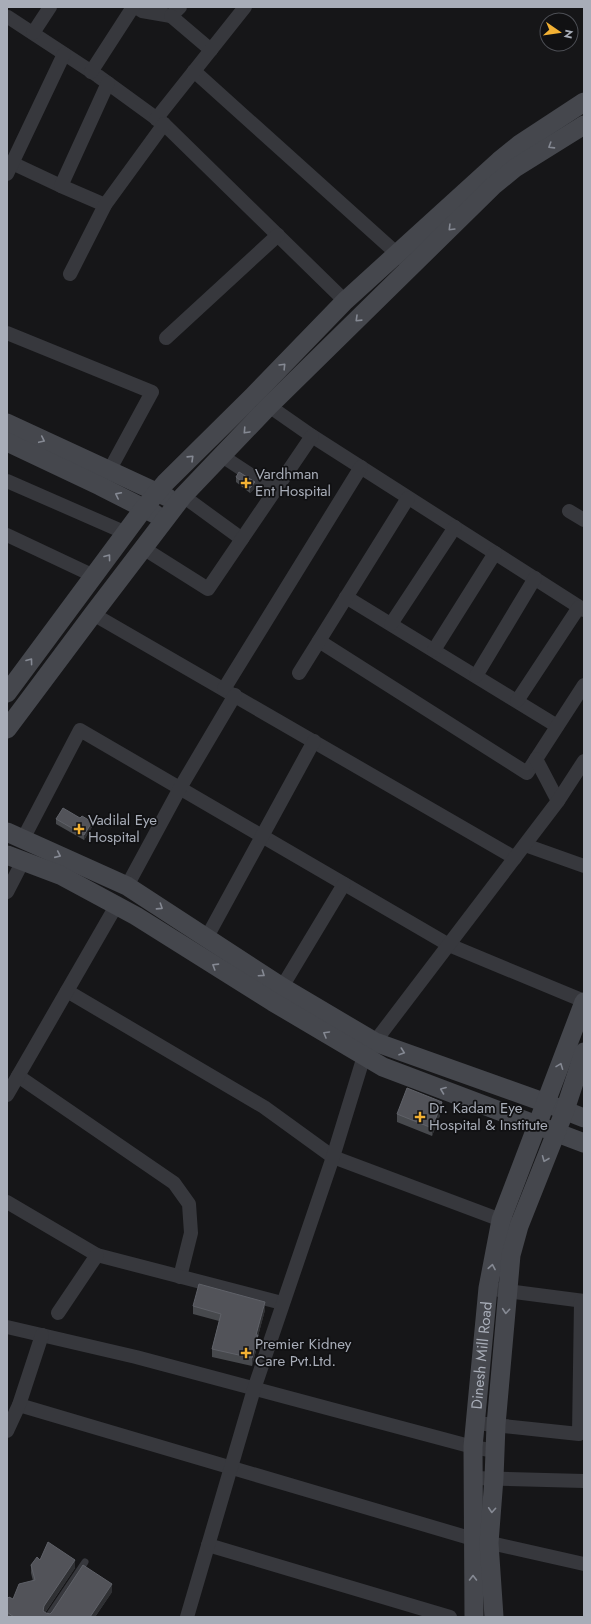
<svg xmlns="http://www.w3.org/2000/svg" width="591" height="1624" font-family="Jost,sans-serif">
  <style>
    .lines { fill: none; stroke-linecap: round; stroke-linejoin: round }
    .lane { stroke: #37383d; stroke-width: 7 }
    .street { stroke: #37383d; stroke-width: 14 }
    .secondary { stroke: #45474d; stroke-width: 19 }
    .wall { fill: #47494d }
    .shaded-wall { fill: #2f3033 }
    .building { fill: #525359; stroke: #5f6168 }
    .oneway { stroke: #858993 }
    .poi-dot { fill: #f2b134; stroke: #111113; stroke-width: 1.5 }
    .labels { text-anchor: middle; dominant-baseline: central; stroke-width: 3.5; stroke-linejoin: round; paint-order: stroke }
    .poi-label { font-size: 15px; fill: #a8adb8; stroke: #111113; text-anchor: start }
    .street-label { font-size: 15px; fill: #a8adb8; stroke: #111113 }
  </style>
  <rect width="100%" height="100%" fill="#161618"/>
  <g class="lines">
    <!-- lane -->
    <path class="lane" d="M48 1617 85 1562"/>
    <!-- street -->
    <g class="street">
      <path d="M136 7 142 11 171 16 180 7"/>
      <path d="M171 16 211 50"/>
      <path d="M8 17 98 76 164 124 345 301"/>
      <path d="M33 33 50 7"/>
      <path d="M194 71 404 260"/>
      <path d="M91 72 133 7"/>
      <path d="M156 119 245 7"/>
      <path d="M12 163 61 186"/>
      <path d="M7 174 64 54"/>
      <path d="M105 205 61 186 108 83"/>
      <path d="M70 274 105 205 164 124"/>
      <path d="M7 333 152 392 109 471"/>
      <path d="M166 338 278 235"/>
      <path d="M269 406 312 436 584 610"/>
      <path d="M222 456 275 491"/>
      <path d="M7 481 126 533"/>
      <path d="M183 496 242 539"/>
      <path d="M569 511 584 520"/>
      <path d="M7 535 94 576"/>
      <path d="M143 548 208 589 312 436"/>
      <path d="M346 597 557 726"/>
      <path d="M93 614 515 858"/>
      <path d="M391 624 455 527"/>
      <path d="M319 641 527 773 584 685"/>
      <path d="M434 650 495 553"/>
      <path d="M299 673 408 498"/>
      <path d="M476 676 535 578"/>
      <path d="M224 689 361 467"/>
      <path d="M517 701 579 607"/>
      <path d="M536 759 558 801"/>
      <path d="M23 839 80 730 449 945 584 1001"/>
      <path d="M525 845 584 866"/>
      <path d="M127 886 180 788 235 695"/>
      <path d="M7 892 23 861"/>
      <path d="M207 937 314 741"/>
      <path d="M282 987 344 884"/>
      <path d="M67 991 264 1107 333 1157 509 1223"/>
      <path d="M18 1076 174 1183 189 1204 191 1233 180 1277"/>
      <path d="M7 1095 116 906"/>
      <path d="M7 1202 97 1255 282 1303"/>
      <path d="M499 1290 584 1301"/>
      <path d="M58 1313 97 1255"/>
      <path d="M7 1327 136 1357 473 1447 495 1451"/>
      <path d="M19 1405 473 1539 584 1564"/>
      <path d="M476 1423 579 1434 581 1301"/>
      <path d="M7 1431 19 1405 42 1335"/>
      <path d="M473 1478 584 1481"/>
      <path d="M208 1545 450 1617"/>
      <path d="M187 1617 254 1389 333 1157 364 1056 558 801 584 761"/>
    </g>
    <!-- secondary -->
    <g class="secondary">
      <path d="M7 423 167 497"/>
      <path d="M7 442 100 486 155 514"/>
      <path d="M7 693 144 508 165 483 253 396 345 301 499 161 520 144 584 102"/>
      <path d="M7 729 93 614 183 496 269 406 493 186 515 168 584 125"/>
      <path d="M7 832 127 886 282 987 375 1042 546 1103 584 1118"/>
      <path d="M7 855 60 875 136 916 273 1002 383 1067 584 1143"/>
      <path id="s1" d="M474 1617 473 1447 488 1288 501 1220 584 1002"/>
      <path d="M494 1617 489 1543 494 1478 496 1425 511 1255 519 1226 565 1110 584 1052"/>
    </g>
  </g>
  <!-- wall -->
  <g class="wall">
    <path d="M236 477 255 488 250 493 236 482Z"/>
    <path d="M56 819 92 827 84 840 56 824Z"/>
    <path d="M442 1110 432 1136 397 1122V1114Z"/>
    <path d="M193 1306 265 1310 258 1336V1343L252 1366 212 1357V1349L219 1321 193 1314Z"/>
    <path d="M40 1560 75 1568 45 1613H46L50 1614 112 1592 95 1617H7V1599H13L33 1581 31 1573V1565Z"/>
  </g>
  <!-- shaded-wall -->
  <g class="shaded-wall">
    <path d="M255 482V488L250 493V488Z"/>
    <path d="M92 822V827L84 840V835Z"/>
    <path d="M442 1102V1110L432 1136V1128Z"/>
    <path d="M265 1302V1310L258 1336V1343L252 1366V1358L256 1335Z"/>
    <path d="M75 1560V1568L44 1614 43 1617 44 1606Z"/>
    <path d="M112 1584V1592L95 1617H90Z"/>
  </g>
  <!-- building -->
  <g class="building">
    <path d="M239 472 255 482 250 488 236 477Z"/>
    <path d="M63 808 80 818 82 816 92 822 84 835 56 819Z"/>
    <path d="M407 1088 442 1102 432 1128 397 1114Z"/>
    <path d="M199 1284 265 1302 256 1335H258L252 1358 212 1349 221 1314 193 1306Z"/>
    <path d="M48 1542 75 1560 44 1606 43 1611 46 1613 50 1614 52 1612 83 1565 112 1584 90 1617H14L7 1612V1599L9 1597 13 1599 19 1584 35 1580 31 1565 37 1557 40 1560Z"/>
  </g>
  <!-- one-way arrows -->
  <defs><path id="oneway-chevron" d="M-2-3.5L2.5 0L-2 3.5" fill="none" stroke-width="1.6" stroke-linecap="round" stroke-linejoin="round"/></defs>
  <g class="oneway">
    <use href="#oneway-chevron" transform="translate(551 146) rotate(148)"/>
    <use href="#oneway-chevron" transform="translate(451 228) rotate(135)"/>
    <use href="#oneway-chevron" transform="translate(358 319) rotate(136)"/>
    <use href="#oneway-chevron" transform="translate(283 366) rotate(-46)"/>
    <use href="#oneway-chevron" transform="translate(246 431) rotate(133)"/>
    <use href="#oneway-chevron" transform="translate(42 440) rotate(25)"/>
    <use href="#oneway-chevron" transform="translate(191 458) rotate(-44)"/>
    <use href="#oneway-chevron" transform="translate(118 495) rotate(-153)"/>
    <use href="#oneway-chevron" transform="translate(108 557) rotate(-53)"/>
    <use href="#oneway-chevron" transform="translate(30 661) rotate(-53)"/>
    <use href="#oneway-chevron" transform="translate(58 855) rotate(24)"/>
    <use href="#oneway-chevron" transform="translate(160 907) rotate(33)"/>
    <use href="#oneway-chevron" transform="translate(215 966) rotate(-148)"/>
    <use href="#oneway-chevron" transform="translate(262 974) rotate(34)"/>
    <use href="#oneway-chevron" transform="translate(326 1034) rotate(-150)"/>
    <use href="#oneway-chevron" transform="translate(402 1052) rotate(19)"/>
    <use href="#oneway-chevron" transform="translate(560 1066) rotate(-69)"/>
    <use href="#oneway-chevron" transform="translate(443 1090) rotate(-159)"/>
    <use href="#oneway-chevron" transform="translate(545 1159) rotate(112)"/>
    <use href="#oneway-chevron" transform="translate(492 1267) rotate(-80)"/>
    <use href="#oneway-chevron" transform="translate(506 1311) rotate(95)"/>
    <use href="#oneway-chevron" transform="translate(492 1510) rotate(94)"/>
    <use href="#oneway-chevron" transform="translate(473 1578) rotate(-90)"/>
  </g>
  <!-- markers -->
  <g class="poi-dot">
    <path d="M244 477h4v4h4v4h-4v4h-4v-4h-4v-4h4z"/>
    <path d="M77 823h4v4h4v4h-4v4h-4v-4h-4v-4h4z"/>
    <path d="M418 1111h4v4h4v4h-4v4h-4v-4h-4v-4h4z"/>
    <path d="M244 1347h4v4h4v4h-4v4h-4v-4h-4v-4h4z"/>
  </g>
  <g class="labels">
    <!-- poi labels -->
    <g class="poi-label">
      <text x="255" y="474">Vardhman<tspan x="255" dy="17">Ent Hospital</tspan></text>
      <text x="88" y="820">Vadilal Eye<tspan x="88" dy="17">Hospital</tspan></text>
      <text x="429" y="1108">Dr. Kadam Eye<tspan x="429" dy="17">Hospital &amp; Institute</tspan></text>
      <text x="255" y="1344">Premier Kidney<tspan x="255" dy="17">Care Pvt.Ltd.</tspan></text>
    </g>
    <!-- street labels -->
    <g class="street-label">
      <text stroke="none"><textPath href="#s1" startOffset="262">Dinesh Mill Road</textPath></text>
    </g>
  </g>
  <!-- border -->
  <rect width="591" height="1624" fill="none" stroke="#a8adb8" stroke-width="16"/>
  <!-- north arrow -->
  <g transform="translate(559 32) rotate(103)"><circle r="19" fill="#111113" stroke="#4d4f55"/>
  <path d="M0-3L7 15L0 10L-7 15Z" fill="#f2b134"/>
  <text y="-6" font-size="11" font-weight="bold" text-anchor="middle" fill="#a8adb8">N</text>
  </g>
</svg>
